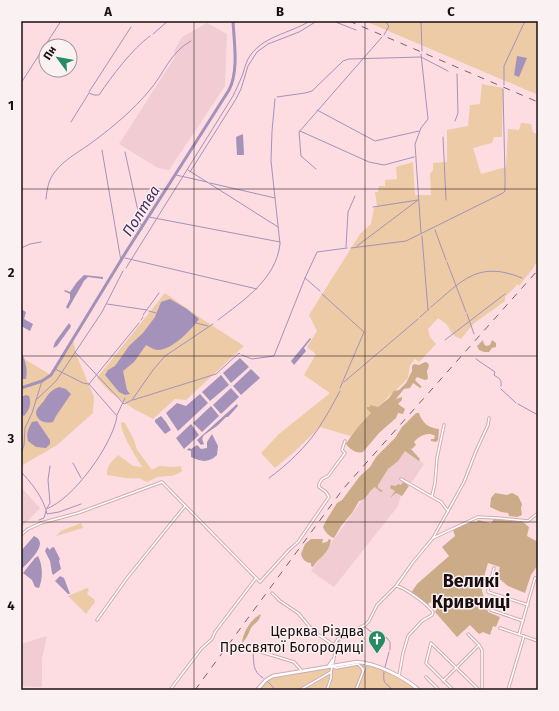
<svg xmlns="http://www.w3.org/2000/svg" width="559" height="711" font-family="'Fira Sans',sans-serif">
  <style>
    .built { fill: #f1ccd2 }
    .green { fill: #eccba6 }
    .forest { fill: #ccac88 }
    .water { fill: #a492ba }
    .lines { fill: none; stroke-linecap: round; stroke-linejoin: round }
    .stream { stroke: #a492ba; stroke-width: 1 }
    .river { stroke: #a492ba; stroke-width: 3 }
    .minor-casing { stroke: #d0abb1; stroke-width: 3.5 }
    .secondary-casing { stroke: #d0abb1; stroke-width: 4.5 }
    .minor { stroke: #fff; stroke-width: 1.5 }
    .secondary { stroke: #fff; stroke-width: 2.5 }
    .rail { stroke: #796468; stroke-width: 1; stroke-dasharray: 7 7; stroke-linecap: butt }
    .grid { fill: none; stroke: #1b0e11; stroke-width: 1; stroke-opacity: 0.55 }
    .labels { text-anchor: middle; dominant-baseline: central; stroke-width: 3; stroke-linejoin: round; paint-order: stroke }
    .poi-label { font-size: 14px; fill: #1b0e11; stroke: #faf1f2; text-anchor: end }
    .water-label { font-size: 15px; font-style: italic; fill: #492f64; stroke: #faf1f2 }
    .district-label { font-size: 18px; font-weight: bold; fill: #1b0e11; stroke: #faf1f2 }
    .neatline { fill: none; stroke: #1b0e11; stroke-width: 1.5 }
    .grid-label { font-size: 13px; text-anchor: middle; font-weight: bold; fill: #1b0e11 }
  </style>
  <rect width="100%" height="100%" fill="#fddde2"/>
  <!-- built -->
  <g class="built">
    <path d="M207 23 227 34 225 86 169 170 158 168 119 144 175 57 174 51 182 37Z"/>
    <path d="M405 449 424 464 414 479 402 491 398 506 334 587 311 571 368 492Z"/>
    <path d="M21 487 40 508 21 528Z"/>
    <path d="M47 636 42 659V687L21 686V644Z"/>
  </g>
  <!-- green -->
  <g class="green">
    <path d="M365 21H538V83L536 94Z"/>
    <path d="M482 84 503 88 502 137H494L492 143 473 148 481 174 506 167 508 129 519 130 521 123 531 124 533 132 538 135V259L534 267 519 286 518 284 505 297V301L473 324 461 339C453 336 451 333 448 326 446 323 441 320 438 318L428 329 430 337 436 344 419 362 415 359 410 365 408 378 393 393H392L350 436 320 427 294 452 275 468 261 453 279 434 330 393 304 375 316 354 307 347 317 331 309 315 360 234 371 224 374 208 377 206 375 192H378L379 186H385V180L397 179 396 167 413 162 415 195H431L430 174 433 170V163L447 162V130L468 126 470 105 480 104Z"/>
    <path d="M165 293 202 319 244 346 186 400 175 399 153 419 134 409 110 392 97 378Z"/>
    <path d="M73 340 76 354 94 397 93 413 57 445 21 466V357L51 375Z"/>
    <path d="M121 422 125 423 134 440 137 450 152 470 159 466 174 467 181 466 182 471C173 478 168 475 159 477 155 477 151 481 147 482L139 478C127 480 118 476 107 475 106 467 112 461 118 455L133 466 142 467C136 456 121 435 121 422Z"/>
    <path d="M81 523 83 528 56 536 61 531Z"/>
    <path d="M87 588 89 590 87 594 94 599 95 602 86 614 68 596Z"/>
    <path d="M362 664C381 667 402 678 417 690H260L265 683 276 677 325 669H337Z"/>
  </g>
  <!-- forest -->
  <g class="forest">
    <path d="M483 340 484 344 486 346 490 345 492 340 496 343V347L492 348 489 352H484L479 350 477 346Z"/>
    <path d="M425 362 428 363 429 366 427 371 428 379 425 380 417 377 415 380 422 387 420 388 413 383 410 388 404 389 396 399 402 397V400L398 404 405 409 403 414 398 413 396 418 379 433 363 452C357 454 349 449 346 444 353 432 362 422 371 413L367 409V407H370V405L378 407 389 398 394 391 399 390 406 383 412 371V366L414 364 419 365Z"/>
    <path d="M416 413H419C422 423 429 428 439 429L438 440 436 442 431 441V439H434L435 436C428 431 419 436 414 442L416 445 412 449 410 448 420 459 419 461 405 451 398 461 388 469 378 485V488L383 491 381 492 375 487C368 491 367 500 359 501L352 513 341 526 334 538C330 537 324 531 323 527L327 519 337 503 342 500 360 476 370 467 376 457 395 438 402 427Z"/>
    <path d="M403 482 409 486 402 496 396 493 390 498 395 491 390 488 391 485 396 486 398 484 401 485Z"/>
    <path d="M495 493 507 495 512 493 518 496 522 504 521 508 522 515 517 517 509 516 508 513 501 512 490 507 491 498Z"/>
    <path d="M494 519 523 522 529 527 527 536 538 542V565L531 575 525 593 508 586 497 577 500 567 488 563 481 587 488 612 500 617 496 627 493 626 490 635 483 632 479 634 470 625 457 637 435 612 437 608 430 602 427 605 411 593 417 584 449 556 442 547 455 536 453 530 469 522H477L478 520 491 523Z"/>
    <path d="M311 539H323L322 543 327 542 329 539 331 540C329 554 319 557 313 567L311 566V563C306 563 302 559 301 554L305 544Z"/>
    <path d="M261 614C258 624 255 622 251 628 248 634 248 637 242 643 243 632 251 619 261 614Z"/>
  </g>
  <!-- water -->
  <g class="water">
    <path d="M517 56 527 58 519 77 514 75Z"/>
    <path d="M243 134 244 155H237L236 137Z"/>
    <path d="M84 275 103 277V279L88 277 84 281 68 309 66 307 70 299V294L64 291 65 290 70 292 77 282Z"/>
    <path d="M170 299 187 309 199 319C191 330 172 350 158 350 154 350 150 347 146 345L134 362 123 371 127 390 130 394 125 395 119 392 105 375 108 370 115 366 129 346 143 333 155 317 161 302Z"/>
    <path d="M21 309 26 312 24 319 33 324 30 331 21 326Z"/>
    <path d="M69 323 71 326 70 328 57 346 53 348 55 342Z"/>
    <path d="M310 338 311 339 304 348 306 351 294 365 291 361Z"/>
    <path d="M21 351C25 360 28 369 26 379H21Z"/>
    <path d="M240 358 249 367 231 383 223 373Z"/>
    <path d="M251 369 260 378 241 395 233 386Z"/>
    <path d="M221 375 229 385 210 401 202 392Z"/>
    <path d="M59 387 66 389 71 394 56 416 53 422C47 423 42 423 38 418 33 411 39 407 43 402 49 394 49 391 59 387Z"/>
    <path d="M231 388 239 397 221 414 213 405Z"/>
    <path d="M200 394 208 403 178 431 166 413 177 403 186 406Z"/>
    <path d="M26 395 29 396C32 404 29 410 24 416L21 414V397Z"/>
    <path d="M237 404 238 406 228 417H226L217 426 204 435 202 439 204 444 201 445 197 440Z"/>
    <path d="M211 406 219 416 202 432 193 423Z"/>
    <path d="M161 416 166 422 171 430 165 434 155 422V420Z"/>
    <path d="M37 421 50 440V444L46 448 36 447 28 441C26 433 28 429 32 422Z"/>
    <path d="M191 424 199 435 184 449 176 438Z"/>
    <path d="M212 434 218 446 217 455C209 463 201 462 191 457V451L187 450 189 448 191 449 197 445 201 449 207 448V442Z"/>
    <path d="M34 536C51 543 27 563 21 570V551Z"/>
    <path d="M47 547 50 550 51 548 54 547 60 559 59 561 61 569 53 575 52 573 50 561 45 551Z"/>
    <path d="M38 556C43 566 43 578 39 588L35 587 32 580 23 573 35 558Z"/>
    <path d="M60 576 64 578 70 594H68L55 581Z"/>
  </g>
  <g class="lines">
    <!-- stream -->
    <g class="stream">
      <path d="M333 21 356 30"/>
      <path d="M421 21 422 51"/>
      <path d="M153 34 168 21"/>
      <path d="M384 35 389 26 385 21"/>
      <path d="M21 83 61 21"/>
      <path d="M504 85V66L525 21"/>
      <path d="M89 92 131 27"/>
      <path d="M277 97 305 93 312 91 343 61 349 59 421 57 448 71"/>
      <path d="M317 110 375 141 419 131"/>
      <path d="M455 121 458 113 457 74"/>
      <path d="M71 122 89 93 94 95H99C112 76 132 49 150 36"/>
      <path d="M300 131 369 162 384 165 414 157"/>
      <path d="M443 137 446 200"/>
      <path d="M102 150 121 261"/>
      <path d="M125 152 142 229"/>
      <path d="M316 169 301 156 299 132 382 37"/>
      <path d="M188 170 278 227"/>
      <path d="M190 172 236 99 241 89 248 66 257 52 268 44 299 32 317 21"/>
      <path d="M176 175 207 182"/>
      <path d="M210 183 275 198"/>
      <path d="M46 199C47 190 48 181 54 173 64 159 81 151 94 141 114 126 133 110 149 91 164 74 170 52 191 41"/>
      <path d="M373 207 418 200"/>
      <path d="M149 217 280 242"/>
      <path d="M435 230 446 260"/>
      <path d="M421 233 415 144 421 128 428 119 421 54"/>
      <path d="M422 236 428 310"/>
      <path d="M357 246 418 200"/>
      <path d="M346 247 348 212 355 196"/>
      <path d="M21 248 30 244 41 242"/>
      <path d="M351 248 406 241 503 193 505 191V177L503 89"/>
      <path d="M125 258 257 289"/>
      <path d="M447 262 466 312"/>
      <path d="M126 268 233 96C236 90 239 83 242 76 244 71 245 65 248 59 261 36 289 34 310 21"/>
      <path d="M305 278 320 291"/>
      <path d="M322 294 364 332 340 388"/>
      <path d="M107 304 147 310"/>
      <path d="M431 307C463 280 478 260 522 278"/>
      <path d="M149 311 156 313"/>
      <path d="M467 314 474 334"/>
      <path d="M143 315 159 293"/>
      <path d="M420 317 429 309"/>
      <path d="M141 320 143 317"/>
      <path d="M218 320C244 300 276 279 280 244L271 161 272 131 275 99"/>
      <path d="M196 323 208 326"/>
      <path d="M445 340 505 294"/>
      <path d="M75 352 124 404 132 400 153 370 165 356 213 324"/>
      <path d="M242 355 252 359 274 356 305 278 317 252 347 248"/>
      <path d="M476 359 495 372 494 375C499 379 502 378 501 386"/>
      <path d="M344 382 418 319"/>
      <path d="M89 384 139 323"/>
      <path d="M501 389 516 403"/>
      <path d="M36 400 56 381 102 312 123 271"/>
      <path d="M133 400 216 374 239 353 240 354"/>
      <path d="M518 404 538 415"/>
      <path d="M117 415 125 398"/>
      <path d="M21 454 24 445 25 428 32 413 42 381"/>
      <path d="M73 463 81 478"/>
      <path d="M21 472C32 483 44 499 47 514L59 512 81 504"/>
      <path d="M269 478C287 465 305 448 318 429 326 417 333 404 340 391"/>
      <path d="M47 508 50 503 48 480 50 466"/>
      <path d="M46 509C73 500 113 444 117 416L89 384 83 383 55 369"/>
      <path d="M39 520 44 518 46 511"/>
      <path d="M365 627 374 634H380L387 638 390 642V650"/>
      <path d="M340 640 364 628"/>
      <path d="M335 647 339 641"/>
      <path d="M253 651C254 663 252 671 263 678"/>
      <path d="M385 667 389 652"/>
      <path d="M384 671C383 685 384 681 393 690"/>
      <path d="M268 682 276 690"/>
    </g>
    <!-- river -->
    <path class="river" d="M21 388 42 381 51 375 126 252 229 90C239 71 234 42 233 21"/>
    <!-- minor casing -->
    <g class="minor-casing">
      <g id="minor">
        <path d="M401 479 441 502 448 511"/>
        <path d="M432 496 435 483 437 458 444 425"/>
        <path d="M21 535 28 529 41 523 78 513 162 482 260 582 289 550 298 542 329 497 326 492 319 487V484L322 479 328 476 345 453 342 450 345 441"/>
        <path d="M433 538 478 517 497 518 528 521 538 513"/>
        <path d="M494 568 488 590V592L528 605"/>
        <path d="M397 586C407 589 427 604 433 612L432 615 422 621 408 636 403 653 399 676"/>
        <path d="M272 593 280 601 298 613 314 632 334 645"/>
        <path d="M491 610 523 621"/>
        <path d="M97 620 127 578 185 506"/>
        <path d="M500 628 538 641"/>
        <path d="M468 634 479 645 482 650V690"/>
        <path d="M519 634 535 578 538 579"/>
        <path d="M334 645 338 639 365 625 369 621 377 605 396 586 413 562 433 538 464 482 476 451 488 425 489 418"/>
        <path d="M258 651 294 662 301 670"/>
        <path d="M334 667 336 668 358 664 362 668 363 671"/>
        <path d="M426 677 439 690"/>
        <path d="M443 681 479 645"/>
        <path d="M170 690 201 649 212 639 215 632 256 578"/>
        <path d="M300 690 331 672 335 653 334 645"/>
        <path d="M327 690 331 678V672"/>
        <path d="M356 690 366 664"/>
        <path d="M453 690 426 663 431 643 479 690"/>
        <path d="M508 690 524 636"/>
      </g>
    </g>
    <!-- secondary casing -->
    <g class="secondary-casing">
      <g id="secondary">
        <path d="M329 666 333 660"/>
        <path d="M257 690 266 680 273 676 357 662C376 663 404 677 419 690"/>
      </g>
    </g>
    <!-- minor -->
    <use href="#minor" class="minor"/>
    <!-- secondary -->
    <use href="#secondary" class="secondary"/>
    <!-- rail -->
    <g class="rail">
      <path d="M349 21 538 102"/>
      <path d="M195 690 343 489 538 270"/>
    </g>
  </g>
  <!-- grid -->
  <path class="grid" d="M194 21V690M365 21V690M21 189H538M21 356H538M21 522H538"/>
  <!-- icons -->
  <defs>
    <g id="church-pin" transform="scale(0.9)"><path d="M0 17L-7.5 6A9.5 9.5 0 1 1 7.5 6Z" fill="#268a65" stroke="#faf1f2"/><path d="M-1.2-6h2.4v3.5h3.3v2.4h-3.3V6h-2.4V-.1h-3.3v-2.4h3.3Z" fill="#fff"/></g>
  </defs>
  <g fill-rule="evenodd">
    <use href="#church-pin" x="377" y="639"/>
  </g>
  <g class="labels">
    <!-- poi labels -->
    <g class="poi-label">
      <text x="364" y="631">Церква Різдва<tspan x="364" dy="16">Пресвятої Богородиці</tspan></text>
    </g>
    <!-- water labels -->
    <g class="water-label">
      <text transform="translate(141 211) rotate(-58)">Полтва</text>
    </g>
    <!-- district labels -->
    <g class="district-label">
      <text x="471" y="581">Великі<tspan x="471" dy="21">Кривчиці</tspan></text>
    </g>
  </g>
  <!-- border -->
  <rect width="559" height="711" fill="none" stroke="#faf1f2" stroke-width="44"/>
  <!-- north arrow -->
  <g transform="translate(58 58) rotate(302)"><circle r="19" fill="#faf1f2" stroke="#a19698"/>
  <path d="M0-3L7 15L0 10L-7 15Z" fill="#268a65"/>
  <text y="-6" font-size="11" font-weight="bold" text-anchor="middle" fill="#1b0e11">Пн</text>
  </g>
  <rect x="22" y="22" width="515" height="667" class="neatline"/>
  <g class="grid-label">
    <text x="108" y="16">A</text>
    <text x="280" y="16">B</text>
    <text x="451" y="16">C</text>
    <text x="11" y="110">1</text>
    <text x="11" y="277">2</text>
    <text x="11" y="443">3</text>
    <text x="11" y="610">4</text>
  </g>
</svg>
